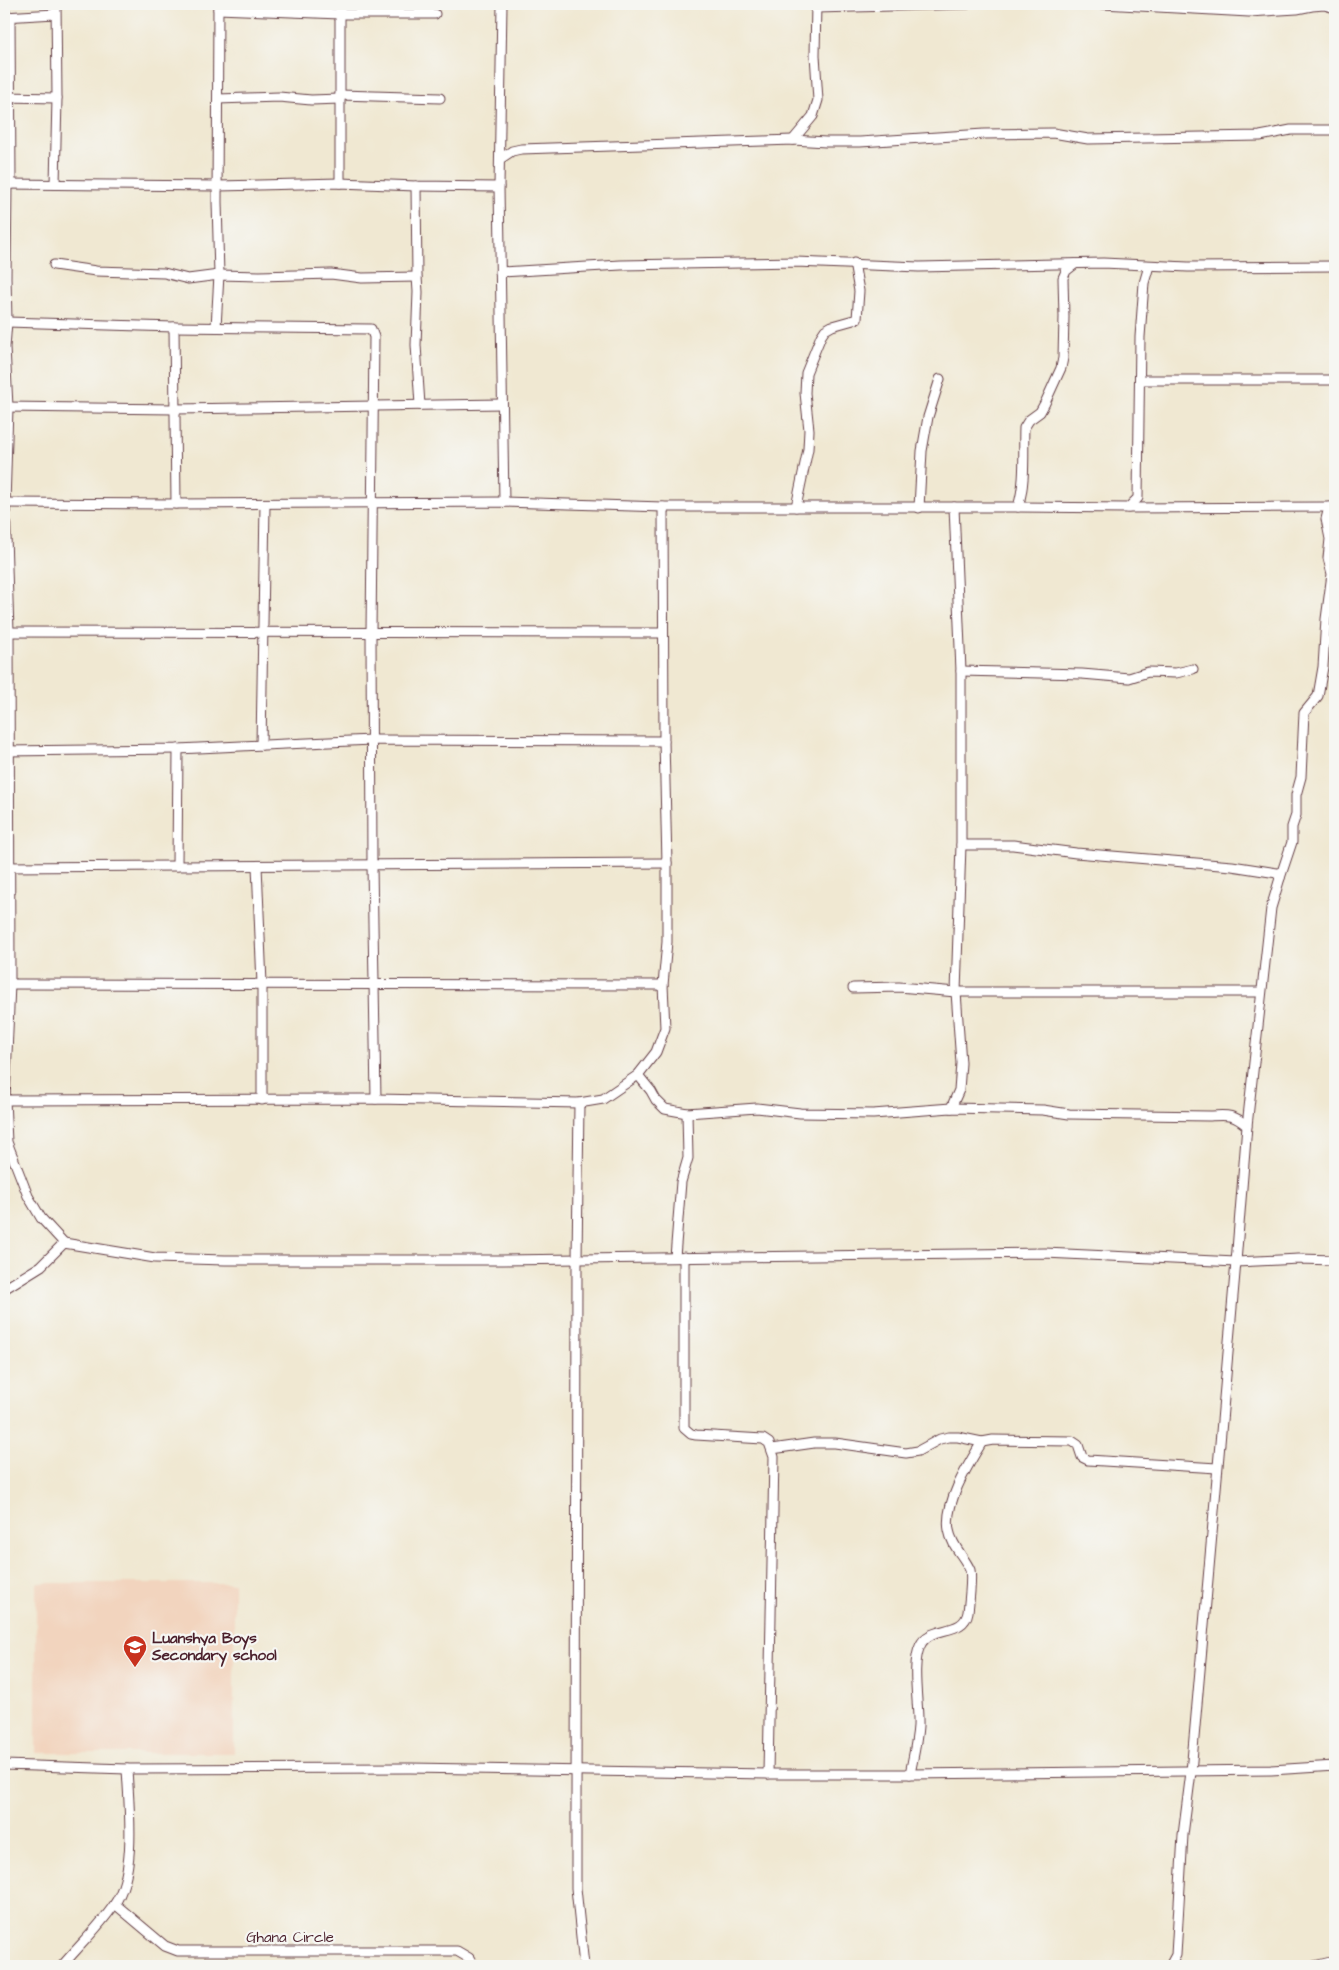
<svg xmlns="http://www.w3.org/2000/svg" width="1339" height="1970" font-family="'Architects Daughter',sans-serif">
  <style>
    .built { fill: #f2d4be }
    .lines { fill: none; stroke-linecap: round; stroke-linejoin: round }
    .minor-casing { stroke: #633d44; stroke-width: 11 }
    .minor { stroke: #fff; stroke-width: 9 }
    .labels { text-anchor: middle; dominant-baseline: central; stroke-width: 4.5; stroke-linejoin: round; paint-order: stroke }
    .poi-label { font-size: 15px; font-weight: bold; fill: #4a1f2b; stroke: #f6f6f2; text-anchor: start }
    .street-label { font-size: 15px; fill: #4a1f2b; stroke: #f6f6f2 }
  </style>
  <rect width="100%" height="100%" fill="#f6f6f2"/>
  <filter id="ink" filterUnits="userSpaceOnUse"><feTurbulence type="fractalNoise" baseFrequency=".02" numOctaves="2"/><feDisplacementMap in="SourceGraphic" scale="10" xChannelSelector="R" yChannelSelector="G"/><feConvolveMatrix kernelMatrix="1 2 1 2 8 2 1 2 1" color-interpolation-filters="sRGB"/></filter>
  <filter id="wash" filterUnits="userSpaceOnUse"><feTurbulence type="fractalNoise" baseFrequency=".0096" numOctaves="4" result="noise"/><feDisplacementMap in="SourceGraphic" scale="20" xChannelSelector="R" yChannelSelector="G"/><feGaussianBlur stdDeviation="1.12" result="paint"/><feColorMatrix in="noise" values="0 0 0 0 0 0 0 0 0 0 0 0 0 0 0 0 0 1.4 0 .05"/><feComposite in="paint" operator="in"/></filter>
  <g filter="url(#wash)">
    <rect width="100%" height="100%" fill="#f0e8d2"/>
    <!-- built -->
    <rect class="built" x="36" y="1583" width="198" height="170"/>
  </g>
  <g filter="url(#ink)">
    <g class="lines">
      <!-- minor casing -->
      <g class="minor-casing">
        <g id="minor">
          <path d="M340 4V183"/>
          <path d="M1103 4 1249 12 1297 9 1312 6 1324 5 1335 8"/>
          <path d="M816 8 968 4"/>
          <path d="M218 9 340 14H435"/>
          <path d="M4 17 55 14"/>
          <path d="M10 18 11 184"/>
          <path d="M340 95 440 98"/>
          <path d="M4 97 57 98"/>
          <path d="M218 99 279 97 311 100 340 99"/>
          <path d="M793 140 813 116 818 100 815 55 816 4"/>
          <path d="M500 159 512 151 521 149 793 140 826 142H860L984 134 1053 133 1088 139 1260 136 1291 130H1335"/>
          <path d="M4 184 218 186 340 183 416 186 499 187 502 4"/>
          <path d="M7 184 6 277 7 322 5 347 8 407 5 503 9 632 10 984 5 1100 7 1142 28 1196 41 1218 64 1243"/>
          <path d="M55 184 57 98 56 4"/>
          <path d="M416 186 417 277 418 292 416 345 420 405"/>
          <path d="M499 187 504 502"/>
          <path d="M54 265 96 271 164 273 188 279 219 275 260 276 331 274 362 278 417 277"/>
          <path d="M500 272 621 265 796 262 919 267 1103 263 1188 267 1335 266"/>
          <path d="M7 322 174 327 371 329 374 337 371 634 372 866 376 1099"/>
          <path d="M174 327 176 504"/>
          <path d="M216 327 219 275 217 202 218 4"/>
          <path d="M1141 380H1335"/>
          <path d="M4 407 175 409 502 404"/>
          <path d="M4 503 176 504 504 502 663 507H1018L1128 508 1138 498 1140 337 1144 283 1149 266"/>
          <path d="M796 507 808 449 809 430 805 393 806 373 821 336 825 330 832 326 857 319 859 291 854 263"/>
          <path d="M1018 507C1026 481 1023 454 1024 428L1029 420 1040 412 1045 403 1061 368 1063 358 1064 317 1063 278 1066 271 1075 264"/>
          <path d="M919 508 922 451 928 417 940 379"/>
          <path d="M1128 508 1333 507"/>
          <path d="M4 632 663 633"/>
          <path d="M961 671 1082 674 1129 678 1148 672 1176 673 1193 669"/>
          <path d="M261 745 265 504"/>
          <path d="M4 751 178 749 372 740 664 741"/>
          <path d="M961 845H1013L1076 853 1232 866 1277 873 1280 878 1271 908 1247 1126 1236 1262 1191 1772 1183 1835 1176 1955 1170 1966"/>
          <path d="M177 866 178 749"/>
          <path d="M257 866 262 984V1100"/>
          <path d="M4 867 667 863"/>
          <path d="M1280 878 1292 842V827L1296 815V795L1301 777 1304 713 1318 696 1323 667 1326 619 1332 574 1328 558 1330 539 1326 519 1329 507"/>
          <path d="M6 984 663 985"/>
          <path d="M853 988 899 987 956 992H1260"/>
          <path d="M638 1075 651 1091 656 1100 665 1109 687 1113 757 1108 800 1113 873 1114 951 1108 1043 1110 1069 1114 1210 1116C1227 1115 1234 1114 1247 1126"/>
          <path d="M4 1100 376 1099 579 1103 603 1099 638 1075 656 1052 665 1028 663 985 667 942V863L664 741 663 507"/>
          <path d="M579 1103 577 1259 576 1813V1888L584 1966"/>
          <path d="M951 1108 959 1090 961 1063 956 992 961 845V671L954 507"/>
          <path d="M675 1257 681 1182 688 1158 687 1113"/>
          <path d="M684 1257V1428L691 1434 696 1435 763 1439 769 1443 774 1457 768 1774"/>
          <path d="M4 1289 41 1266 64 1243 155 1258 225 1260H503L1045 1253 1236 1262 1299 1259 1335 1260"/>
          <path d="M772 1449 814 1443H835L906 1453 918 1451 940 1439 949 1437H958L982 1442 993 1440 1072 1441 1078 1445 1082 1457 1088 1460 1217 1468"/>
          <path d="M4 1765 127 1769 410 1768 768 1774H910L1271 1770 1335 1766"/>
          <path d="M910 1774C913 1758 917 1742 918 1726 919 1704 911 1665 920 1646 929 1624 964 1637 968 1612 969 1603 972 1578 970 1570 964 1556 952 1547 949 1530 944 1503 968 1465 982 1442"/>
          <path d="M115 1904 165 1946 178 1951H457L469 1958 474 1966"/>
          <path d="M62 1966C79 1946 99 1927 114 1905 137 1872 129 1808 127 1769"/>
          <path d="M1314 1966 1335 1961"/>
        </g>
      </g>
      <!-- minor -->
      <use href="#minor" class="minor"/>
    </g>
  </g>
  <!-- icons -->
  <defs>
    <g id="school-pin" transform="scale(1.25)"><path d="M0 17L-7.5 6A9.5 9.5 0 1 1 7.5 6Z" fill="#c8321e" stroke="#f6f6f2"/><path d="M0-5L7-2L0 1L-7-2ZM-4 1L0 2.5L4 1V4Q0 6-4 4Z" fill="#fff"/></g>
  </defs>
  <g fill-rule="evenodd">
    <use href="#school-pin" x="135" y="1647"/>
  </g>
  <g class="labels">
    <!-- poi labels -->
    <g class="poi-label">
      <text x="152" y="1638">Luanshya Boys<tspan x="152" dy="17">Secondary school</tspan></text>
    </g>
    <!-- street labels -->
    <g class="street-label">
      <text x="290" y="1937">Ghana Circle</text>
    </g>
  </g>
  <!-- margin -->
  <rect width="1339" height="1970" fill="none" stroke="#f6f6f2" stroke-width="20"/>
</svg>
